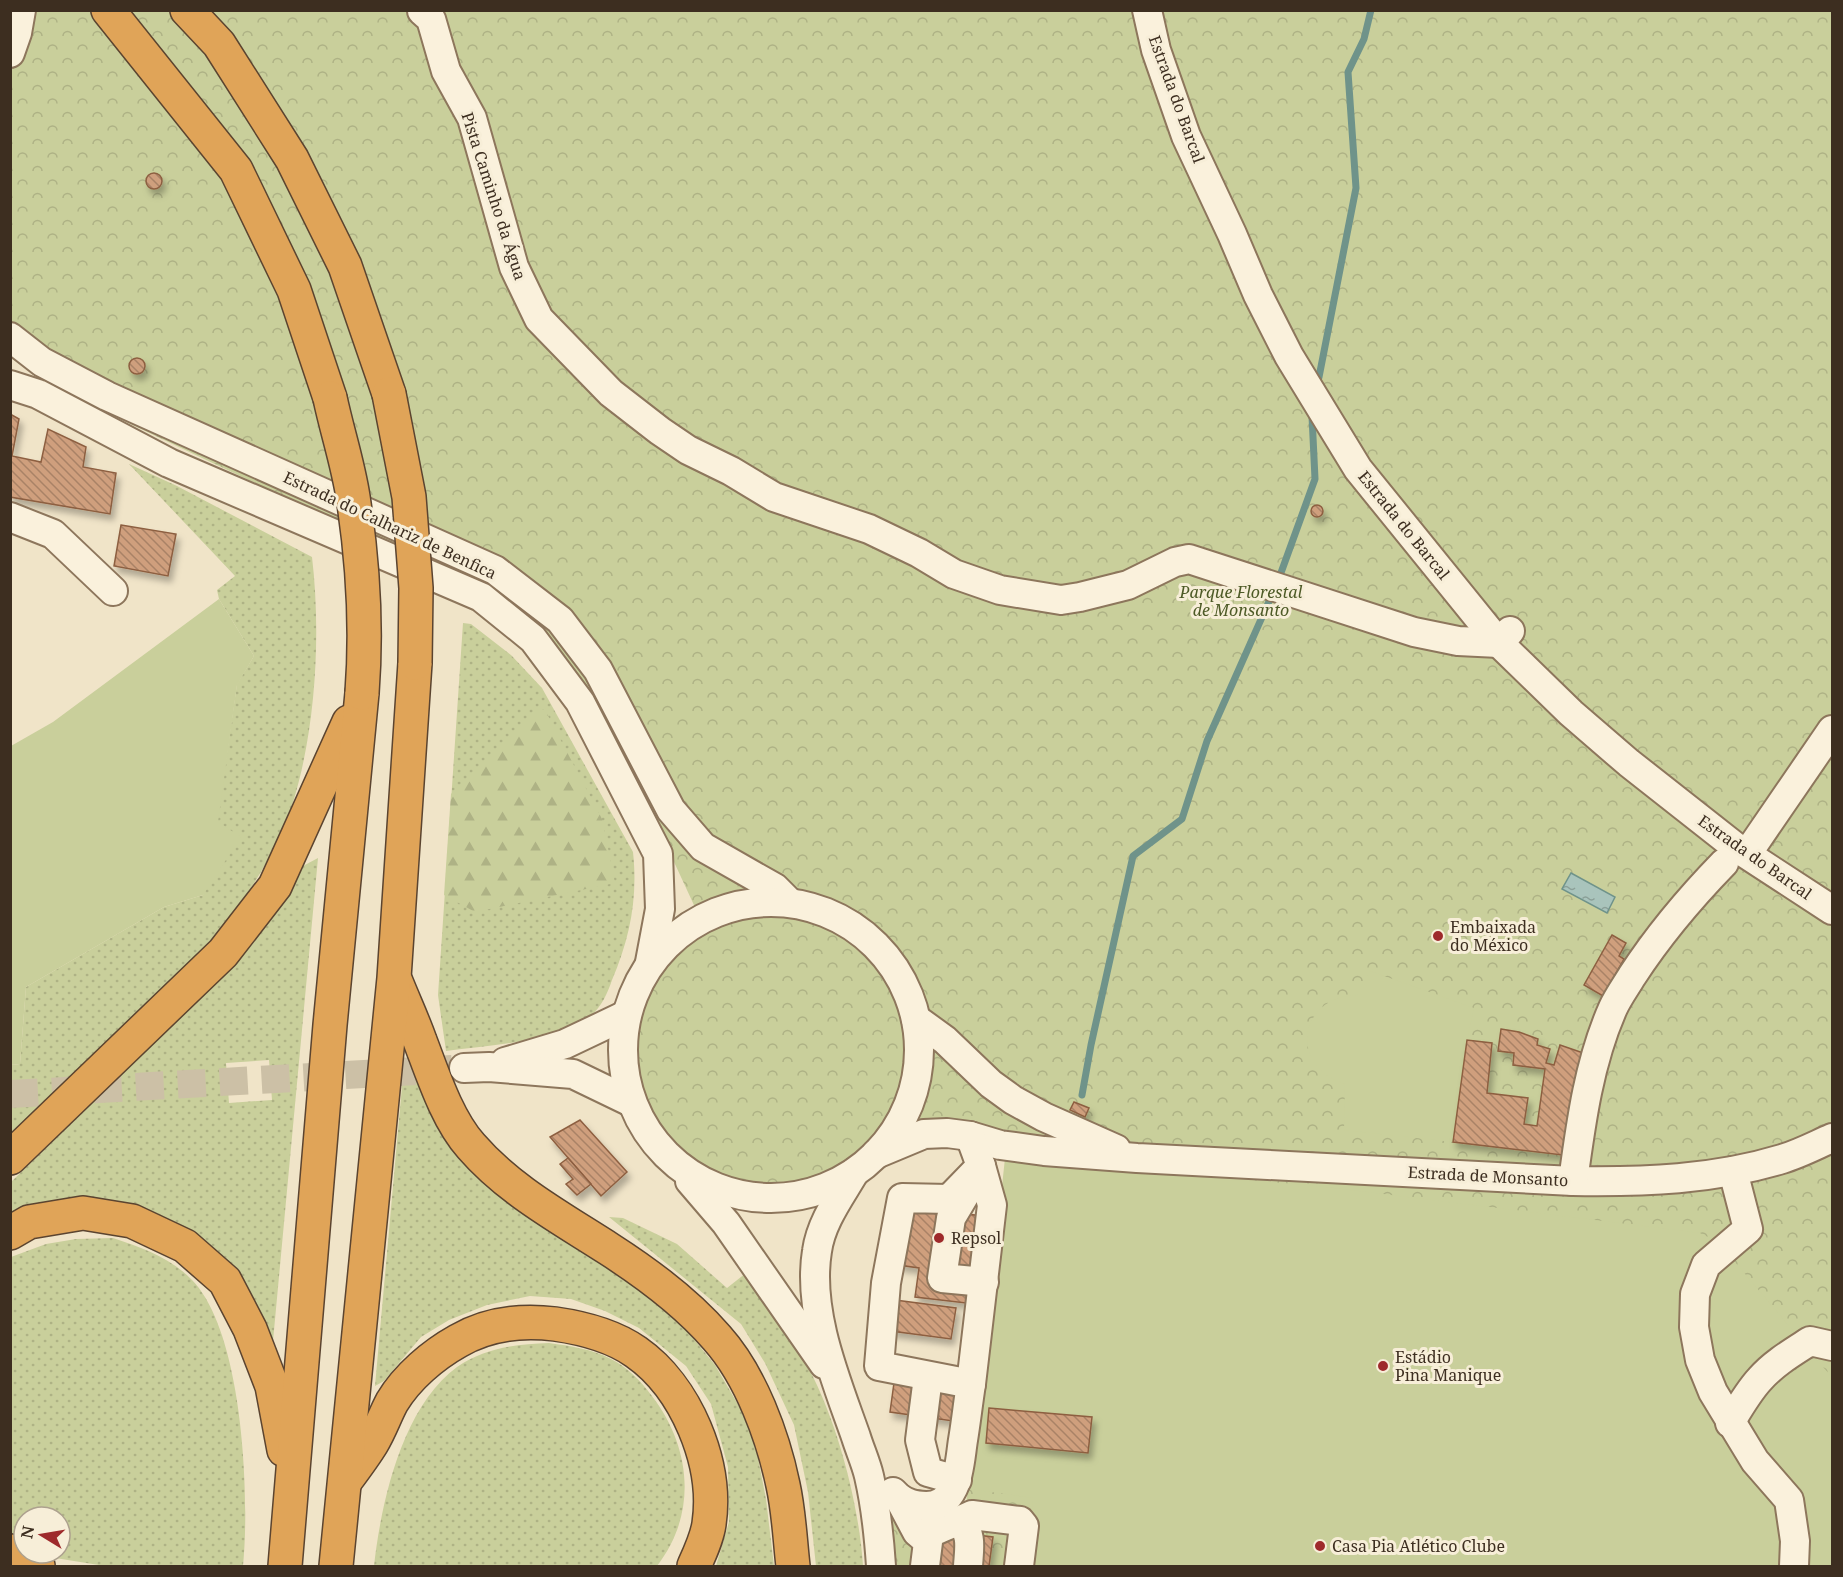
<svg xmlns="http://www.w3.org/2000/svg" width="1843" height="1577" font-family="'Noto Serif',serif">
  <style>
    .grass { fill: url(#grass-dots); fill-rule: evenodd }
    .forest { fill: url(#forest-firs) }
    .park { fill: url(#park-crowns) }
    .garden { fill: #c9cf9b }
    .water { fill: url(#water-ripples); stroke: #6f938a; stroke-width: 1.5 }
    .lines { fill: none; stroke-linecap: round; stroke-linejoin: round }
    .stream { stroke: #6f938a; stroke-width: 7 }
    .building { fill: url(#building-back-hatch); stroke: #8d5f41; stroke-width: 1.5; filter: url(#shadow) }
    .minor-tunnel { stroke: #ccc0a6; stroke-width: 28; stroke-dasharray: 28 14; stroke-linecap: butt }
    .minor-casing { stroke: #8d765c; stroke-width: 32 }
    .highway-casing { stroke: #5b4430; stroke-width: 36 }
    .minor { stroke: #faf1dc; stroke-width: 28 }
    .highway { stroke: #e0a458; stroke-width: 33 }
    .highway-bridge-casing { stroke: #5b4430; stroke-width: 36; stroke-linecap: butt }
    .highway-bridge { stroke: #e0a458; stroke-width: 33 }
    .poi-dot { fill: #9e2a2b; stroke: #f7eed8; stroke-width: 2 }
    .labels { text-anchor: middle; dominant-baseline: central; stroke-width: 6; stroke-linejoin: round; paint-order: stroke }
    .street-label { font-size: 16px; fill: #3d2e20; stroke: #f7eed8 }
    .park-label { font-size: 16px; font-style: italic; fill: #4d5a26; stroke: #f7eed8 }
    .poi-label { font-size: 16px; fill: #3d2e20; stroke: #f7eed8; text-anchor: start }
  </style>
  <defs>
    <pattern id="grass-dots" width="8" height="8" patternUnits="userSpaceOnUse" patternTransform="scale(1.5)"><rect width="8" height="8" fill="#c9cf9b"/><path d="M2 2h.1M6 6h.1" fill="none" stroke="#aeb285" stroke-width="1.8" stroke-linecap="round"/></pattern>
    <pattern id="forest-firs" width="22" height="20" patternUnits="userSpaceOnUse" patternTransform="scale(1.5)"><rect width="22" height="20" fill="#c9cf9b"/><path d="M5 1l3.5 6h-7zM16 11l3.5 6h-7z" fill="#aeb285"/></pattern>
    <pattern id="park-crowns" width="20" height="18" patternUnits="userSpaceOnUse" patternTransform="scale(1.5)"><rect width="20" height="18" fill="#c9cf9b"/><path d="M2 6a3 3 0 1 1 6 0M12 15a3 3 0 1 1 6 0" fill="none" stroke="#aeb285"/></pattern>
    <pattern id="water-ripples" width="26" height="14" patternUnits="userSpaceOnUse" patternTransform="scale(1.5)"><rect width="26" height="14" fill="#a9c4bc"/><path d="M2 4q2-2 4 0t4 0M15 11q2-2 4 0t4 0" fill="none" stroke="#8ba098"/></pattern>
    <pattern id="building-back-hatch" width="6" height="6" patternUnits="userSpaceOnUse" patternTransform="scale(1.5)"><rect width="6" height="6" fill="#cf9f7d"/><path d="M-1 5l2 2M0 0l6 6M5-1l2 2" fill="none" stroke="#a98266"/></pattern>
    <filter id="shadow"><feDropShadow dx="3.5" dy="6" stdDeviation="3" flood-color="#0004"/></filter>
  </defs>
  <rect width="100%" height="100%" fill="#f0e4c8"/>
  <!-- grass -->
  <g class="grass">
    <path d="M129 464 177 486 312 557C321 632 316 726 294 799 280 847 250 891 221 932L11 1139V1065L20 1064 26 987 164 907 203 895 217 822 237 684 254 656 219 599 217 590 235 576Z"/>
    <path d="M463 623 471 624 511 655 542 688 633 852C638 898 630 938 612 980 608 992 601 1008 591 1015 550 1043 493 1045 446 1051L438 995Z"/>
    <path d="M318 858 273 1341 263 1331 206 1248 174 1222 116 1208 11 1218V1182L204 994 303 866ZM269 1060 272 1100 229 1103 226 1063Z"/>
    <path d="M408 1059 447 1144 471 1172 660 1304 688 1332 715 1365 743 1413 754 1438 766 1499 774 1566H716L729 1522 728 1467 711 1404 686 1366 639 1328 605 1311 571 1299 530 1296 487 1305 449 1320 421 1337 384 1381 375 1386 404 1064Z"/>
    <path d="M609 1217 623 1218 677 1244 727 1288 746 1273 751 1279C769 1306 788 1333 804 1360 836 1415 859 1503 863 1566H816L808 1492 794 1425 765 1363 741 1324Z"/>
    <path d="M113 1238C142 1248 170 1257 192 1280 243 1332 250 1496 243 1566H105L49 1557 41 1553H60V1517H24V1546L11 1540V1257L46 1244 76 1239Z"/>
    <path d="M549 1343C570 1346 592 1349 611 1359 627 1367 641 1381 652 1396 691 1447 698 1513 657 1566H374C381 1503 402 1407 457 1367 484 1348 516 1344 549 1343Z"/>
  </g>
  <!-- forest -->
  <path class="forest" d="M536 710H545L602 819 615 883 475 912 444 895 451 794Z"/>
  <!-- park -->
  <path class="park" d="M11 11H1832V1566H892L889 1519 940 1516 966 1503 1010 1144 895 1143 835 1186 808 1201 787 1207 759 1208 730 1201 708 1186 653 1134 628 1084 624 1056 626 1029 636 999 648 972 665 946 699 916 644 797 543 638 295 502 48 385 11 358Z"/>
  <!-- garden -->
  <g class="garden">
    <path d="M219 599 254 656 237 685 218 822 241 837 203 895 164 907 26 987 20 1064 11 1065V746L53 722Z"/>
    <path d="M1370 971 1474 1008 1467 1040 1453 1142 1344 1130 1345 1084C1288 1066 1298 997 1357 995Z"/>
    <path d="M1005 1158 1326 1187 1700 1233 1718 1242 1800 1339 1774 1355 1789 1374 1815 1358 1832 1377V1566H1027L1033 1498 970 1489Z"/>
  </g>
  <!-- water -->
  <path class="water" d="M1571 873 1615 897 1607 913 1562 889Z"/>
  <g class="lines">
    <!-- stream -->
    <g class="stream">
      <path d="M1319 377 1356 188 1348 72 1364 39 1371 10"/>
      <path d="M1278 581 1315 479 1312 416"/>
      <path d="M1082 1095 1091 1045 1133 856 1182 819 1207 741 1271 597"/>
    </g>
  </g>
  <!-- building -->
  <g class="building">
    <circle cx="154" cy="181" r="8"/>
    <circle cx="137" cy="366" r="8"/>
    <path d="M10 414 19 419 12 456 41 462 48 429 86 447 83 467 116 473 110 514 10 497Z"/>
    <circle cx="1317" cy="511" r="6"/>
    <path d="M121 525 176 534 168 576 114 566Z"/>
    <path d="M1612 935 1626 943 1619 956 1624 959 1603 996 1584 985Z"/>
    <path d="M1501 1029 1519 1032 1538 1039 1537 1045 1550 1049 1546 1063 1554 1065 1560 1045 1592 1056 1571 1156 1453 1142 1467 1040 1492 1043 1487 1093 1528 1098 1524 1124 1537 1126 1545 1069 1513 1065 1514 1053 1498 1051Z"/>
    <path d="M1074 1102 1089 1108 1085 1117 1070 1110Z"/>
    <path d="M580 1120 627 1172 601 1196 550 1137Z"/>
    <path d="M568 1158 591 1184 577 1195 566 1184 573 1179 560 1164Z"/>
    <path d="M905 1207 983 1216 970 1273 966 1303 915 1297 919 1268 898 1265Z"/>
    <path d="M895 1300 956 1308 951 1339 891 1331Z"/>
    <path d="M894 1383 956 1395 953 1421 890 1412Z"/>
    <path d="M989 1408 1092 1417 1088 1453 986 1443Z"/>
    <path d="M944 1531 993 1537 989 1566H940Z"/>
  </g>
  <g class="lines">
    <!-- minor-tunnel -->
    <path class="minor-tunnel" d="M10 1094 452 1069"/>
    <!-- minor casing -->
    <g class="minor-casing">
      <g id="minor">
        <path d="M1147 10 1156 50 1186 136 1232 234 1258 295 1289 356 1358 469 1499 643 1571 713 1629 763 1737 848 1832 910"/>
        <path d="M422 11 431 19 446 71 472 118 514 267 539 319 611 393 660 431 688 450 731 471 774 497 869 529 919 553 954 574 1000 590 1061 600 1080 597 1128 585 1175 562 1189 559 1414 632 1458 641 1499 643 1510 631"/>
        <path d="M10 53 17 33 21 10"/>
        <path d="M10 337 42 362 107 396 495 570 560 620 598 670 671 810 703 847 775 888 789 902"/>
        <path d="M10 385 38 394 169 463 481 597 533 639 580 702 658 854 660 909 650 962"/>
        <path d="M10 517 53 534 113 591"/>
        <path d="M1747 854 1832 730"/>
        <circle cx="771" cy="1050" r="148"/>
        <path d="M916 1019 945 1040 991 1084 1013 1100 1044 1117 1116 1149"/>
        <path d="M505 1062 565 1044 626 1015"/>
        <path d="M464 1068 489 1067 573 1074 631 1102"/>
        <path d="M876 1154 924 1134 947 1133 970 1136 1000 1145 1044 1151 1137 1158 1573 1181C1644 1182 1713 1180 1782 1159 1799 1154 1816 1145 1832 1138"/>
        <path d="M1733 1171 1748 1229 1706 1265 1695 1294 1694 1327 1700 1360 1713 1392 1755 1461 1789 1500 1795 1541 1794 1566"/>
        <path d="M854 1173C840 1197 821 1222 817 1251 807 1312 836 1380 856 1437 860 1450 866 1463 869 1476 876 1506 879 1536 881 1566"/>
        <path d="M690 1181 726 1223 824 1364"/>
        <path d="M1573 1181C1581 1122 1589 1062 1613 1008 1618 997 1626 986 1632 976 1660 933 1688 900 1724 863"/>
        <path d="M970 1186 951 1218 942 1278 984 1282"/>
        <path d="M928 1377 920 1440 928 1472 957 1480"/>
        <path d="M971 1384 992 1205 981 1166"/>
        <path d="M1730 1423C1739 1408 1748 1392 1760 1379 1774 1363 1793 1352 1810 1341L1832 1346"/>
        <path d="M893 1492 899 1498 917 1532 922 1536C935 1532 945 1525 959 1521 973 1533 969 1549 968 1566"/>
        <path d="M899 1498C908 1504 914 1505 925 1506 959 1507 959 1465 963 1440 966 1422 968 1403 971 1384L879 1366 886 1283 902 1198 949 1199 981 1166 970 1136"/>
        <path d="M959 1521 972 1515 1020 1521 1024 1526 1019 1566"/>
        <path d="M922 1536 928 1542 925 1566"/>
      </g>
    </g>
    <!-- highway casing -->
    <g class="highway-casing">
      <g id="highway">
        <path d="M108 10 236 170 294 290 330 398"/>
        <path d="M187 10 219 44 292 159 345 266 389 394"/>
        <path d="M396 982C404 1002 413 1021 420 1041 433 1075 447 1119 471 1146 509 1190 561 1218 609 1249 648 1274 686 1302 717 1338 751 1376 773 1437 783 1485 789 1512 790 1540 793 1566"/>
        <path d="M10 1158 223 953 275 886 349 722"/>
        <path d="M10 1233 29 1222 83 1213 132 1221 185 1246 225 1281 250 1329 272 1386 284 1450"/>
        <path d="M346 1480C355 1468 364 1456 372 1443 380 1430 385 1415 392 1402 407 1377 433 1355 458 1341 487 1324 522 1320 555 1324 583 1328 612 1335 636 1352 686 1387 718 1463 709 1524 707 1538 700 1553 694 1566"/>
        <path d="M10 1551 38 1566"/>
        <path d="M285 1566 330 1025 362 693"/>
        <path d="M336 1566 394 978 415 663"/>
      </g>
    </g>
    <!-- minor -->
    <use href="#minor" class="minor"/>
    <!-- highway -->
    <use href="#highway" class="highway"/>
    <!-- highway-bridge casing -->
    <g class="highway-bridge-casing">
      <g id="highway-bridge">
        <path d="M389 394 409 497 416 588 415 663"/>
        <path d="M330 398C337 431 348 464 353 497 363 562 367 628 362 693"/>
      </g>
    </g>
    <!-- highway-bridge -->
    <use href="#highway-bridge" class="highway-bridge"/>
  </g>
  <!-- markers -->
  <g class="poi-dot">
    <circle cx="1438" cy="936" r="6"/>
    <circle cx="939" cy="1238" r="6"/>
    <circle cx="1383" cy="1366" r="6"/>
    <circle cx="1320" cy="1546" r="6"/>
  </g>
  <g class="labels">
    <!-- street labels -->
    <g class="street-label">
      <text transform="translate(1177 99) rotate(70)">Estrada do Barcal</text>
      <text transform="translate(494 196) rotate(72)">Pista Caminho da Água</text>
      <text transform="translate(390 525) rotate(25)">Estrada do Calhariz de Benfica</text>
      <text transform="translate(1404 525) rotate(51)">Estrada do Barcal</text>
      <text transform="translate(1755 857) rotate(35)">Estrada do Barcal</text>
      <text transform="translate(1488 1176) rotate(3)">Estrada de Monsanto</text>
    </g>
    <!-- park labels -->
    <g class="park-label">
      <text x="1241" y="592">Parque Florestal<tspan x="1241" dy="18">de Monsanto</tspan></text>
    </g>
    <!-- poi labels -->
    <g class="poi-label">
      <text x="1450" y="927">Embaixada<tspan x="1450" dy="18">do México</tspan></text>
      <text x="951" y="1238">Repsol</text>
      <text x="1395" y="1357">Estádio<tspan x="1395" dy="18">Pina Manique</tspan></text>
      <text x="1332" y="1546">Casa Pia Atlético Clube</text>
    </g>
  </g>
  <!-- border -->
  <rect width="1843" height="1577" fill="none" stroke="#3d2e20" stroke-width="24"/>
  <!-- north arrow -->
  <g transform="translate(42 1535) rotate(281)"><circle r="28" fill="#f7eed8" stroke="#ada18e" stroke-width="1.5"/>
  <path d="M0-4.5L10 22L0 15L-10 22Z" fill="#9e2a2b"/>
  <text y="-9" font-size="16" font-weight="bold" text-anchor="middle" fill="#3d2e20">N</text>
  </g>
</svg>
